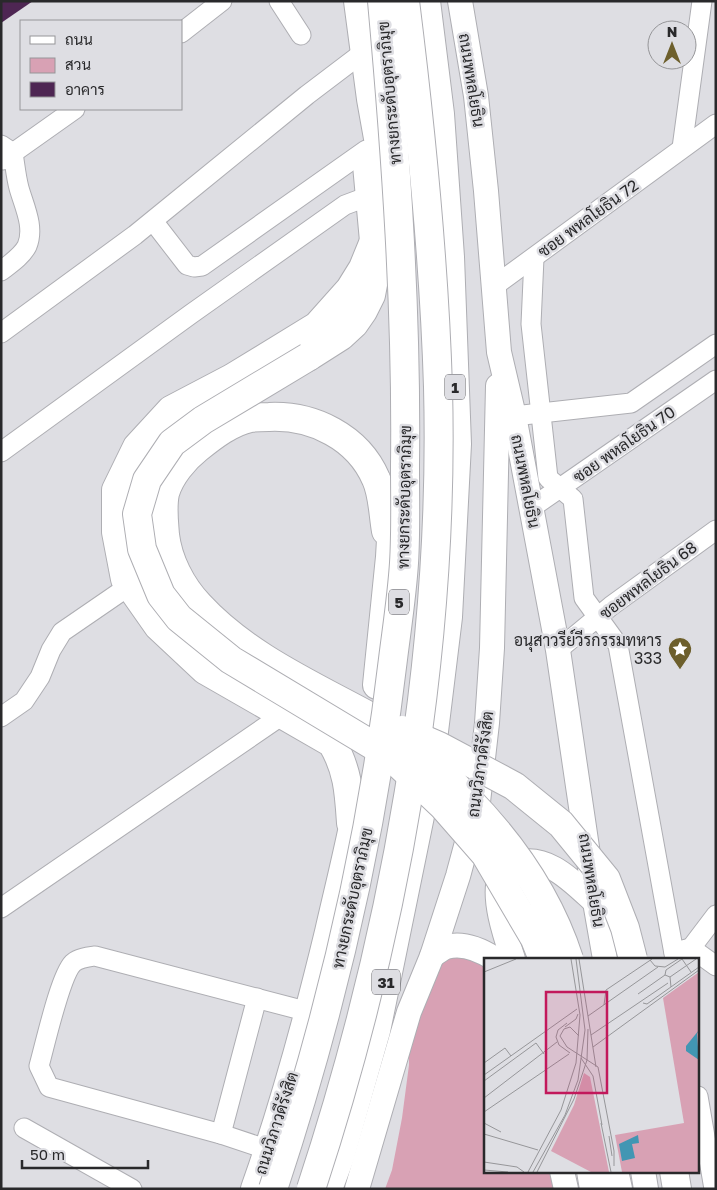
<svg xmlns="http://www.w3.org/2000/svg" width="717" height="1190" font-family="'Golos Text',Sarabun,sans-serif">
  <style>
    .green { fill: #d8a1b4 }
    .building { fill: #4e2653 }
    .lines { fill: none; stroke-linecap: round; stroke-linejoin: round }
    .minor-casing { stroke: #aeaeb3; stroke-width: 21 }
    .major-casing { stroke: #aeaeb3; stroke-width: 26 }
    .highway-casing { stroke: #aeaeb3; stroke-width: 30 }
    .minor { stroke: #fff; stroke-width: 19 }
    .major { stroke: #fff; stroke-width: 24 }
    .highway { stroke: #fff; stroke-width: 28 }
    .highway-bridge-casing { stroke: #aeaeb3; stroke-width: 30; stroke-linecap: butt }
    .highway-bridge { stroke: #fff; stroke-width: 28 }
    .labels { text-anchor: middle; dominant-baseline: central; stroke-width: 5; stroke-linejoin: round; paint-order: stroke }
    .shield { fill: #dedee3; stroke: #5f5f62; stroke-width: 1 }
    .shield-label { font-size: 15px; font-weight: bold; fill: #29292b }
    .street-label { font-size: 16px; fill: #29292b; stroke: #dedee3 }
    .poi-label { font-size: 16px; fill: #29292b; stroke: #dedee3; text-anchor: end }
    .inset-road { fill: none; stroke: #969699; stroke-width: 1 }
    .view { fill: #c2185b; fill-opacity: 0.15; stroke: #c2185b; stroke-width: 2.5 }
    .inset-edge { fill: none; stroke: #29292b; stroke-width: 2.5 }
  </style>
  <rect width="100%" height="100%" fill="#dedee3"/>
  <!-- green -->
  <path class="green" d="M449 951 486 959V1171H557L560 1189H385L392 1170 402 1118 409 1065V1012Z"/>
  <!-- building -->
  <path class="building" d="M1 1H33L1 23Z"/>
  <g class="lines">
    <!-- minor casing -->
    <g class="minor-casing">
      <g id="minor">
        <path d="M279 1 301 35"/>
        <path d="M181 33 222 1"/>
        <path d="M1 145 13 153C15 165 16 177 19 188 24 206 35 227 27 246 22 256 10 264 1 271"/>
        <path d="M682 148 702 1"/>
        <path d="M3 160 75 109"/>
        <path d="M153 221 187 265 194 267 202 266 366 150"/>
        <path d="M534 258 531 324 548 478 573 499 584 598 618 645 675 959"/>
        <path d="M493 287 716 124"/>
        <path d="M1 333 135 235 307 95 365 51"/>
        <path d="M514 416 631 403 716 344"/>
        <path d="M1 452 191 314 345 205 369 196"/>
        <path d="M531 508 716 380"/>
        <path d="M558 650 611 606 716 530"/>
        <path d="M1 717 24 701 40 677 51 650 62 632 129 586"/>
        <path d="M1 908 284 714"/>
        <path d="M691 948 716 915"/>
        <path d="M674 952 691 948 716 966"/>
        <path d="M698 1096 714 1189"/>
        <path d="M24 1128 132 1189"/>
        <path d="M221 1134 257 998"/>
        <path d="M269 1150 221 1134 49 1087 39 1066C45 1045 60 976 73 963 79 958 88 957 95 956L309 1012"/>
      </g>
    </g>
    <!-- major casing -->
    <g class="major-casing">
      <g id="major">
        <path d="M460 1 476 96 486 191 499 352 514 416 558 650 595 902 605 959"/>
        <path d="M432 956C436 953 441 949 446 947 463 942 481 950 495 959"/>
        <path d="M513 959C506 938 492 898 500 877 503 870 508 866 514 864 546 852 573 882 595 902"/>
        <path d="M562 1171 566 1189"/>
        <path d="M643 1171 646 1189"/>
        <path d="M357 1189 409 1012 432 956 458 876 478 802 487 723 492 648 498 386"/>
      </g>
    </g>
    <!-- highway casing -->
    <g class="highway-casing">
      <g id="highway">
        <path d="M358 1 371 99 388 194"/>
        <path d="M308 357 341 336 354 324 363 311 371 295 374 279V241L367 165"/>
        <path d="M377 685 390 557 393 506"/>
        <path d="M369 716C310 684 245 655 199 605 181 586 168 560 165 535 164 521 162 507 165 493 170 476 184 459 198 448 213 436 231 422 250 418 256 417 263 417 269 417 313 415 358 437 376 479 383 494 383 514 386 531"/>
        <path d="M351 823C349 793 348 770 332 743L205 670 158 626 125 579 116 532V490L137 447 171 410 232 378 317 326 350 289 363 268 374 241"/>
        <path d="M591 1171 594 1189"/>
        <path d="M614 1171 618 1189"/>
        <path d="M674 1171 677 1189"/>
        <path d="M255 1189C285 1104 308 1019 329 932 339 888 350 845 358 802"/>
        <path d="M328 1189 340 1157 376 1031 429 772 448 617 457 444 450 257 440 114 426 1"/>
      </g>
    </g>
    <!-- minor -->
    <use href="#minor" class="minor"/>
    <!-- major -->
    <use href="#major" class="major"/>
    <!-- highway -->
    <use href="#highway" class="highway"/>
    <!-- highway-bridge casing -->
    <g class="highway-bridge-casing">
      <g id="highway-bridge">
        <path d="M308 357 203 420 172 443 147 480 137 514 142 549 161 595 179 618 231 660 389 755 443 806 485 854 535 939 543 959"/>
        <path d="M402 730 439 746 514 786 561 824 606 879 625 928 633 959"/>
        <path d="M404 743C417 753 430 763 443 773 452 781 459 790 467 798 512 844 549 897 569 959"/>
        <path d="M273 1189C330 1017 372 839 393 659 397 627 402 595 404 563 406 531 405 498 405 466 407 311 396 156 382 1"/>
        <path d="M311 1189C395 934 445 656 438 387 434 257 421 129 405 1"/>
      </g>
    </g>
    <!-- highway-bridge -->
    <use href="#highway-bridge" class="highway-bridge"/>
  </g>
  <!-- icons -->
  <defs>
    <g id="sight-pin" transform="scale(1.25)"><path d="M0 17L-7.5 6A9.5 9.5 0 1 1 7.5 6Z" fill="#6d5f2c" stroke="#dedee3"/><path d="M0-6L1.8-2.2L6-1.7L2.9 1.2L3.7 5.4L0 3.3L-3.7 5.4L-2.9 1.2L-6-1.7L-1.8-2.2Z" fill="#fff"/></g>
  </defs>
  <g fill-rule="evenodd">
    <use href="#sight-pin" x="680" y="649"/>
  </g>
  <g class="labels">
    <!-- shield labels -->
    <g class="shield">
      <rect x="445" y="374.5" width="20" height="25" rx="4"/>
      <rect x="389" y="589.5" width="20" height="25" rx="4"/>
      <rect x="372" y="969.5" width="28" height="25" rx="4"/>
    </g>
    <g class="shield-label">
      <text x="455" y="387">1</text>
      <text x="399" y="602">5</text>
      <text x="386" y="982">31</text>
    </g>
    <!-- street labels -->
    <g class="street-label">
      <text transform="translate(472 80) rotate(81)">ถนนพหลโยธิน</text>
      <text transform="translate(389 93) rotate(-95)">ทางยกระดับอุตราภิมุข</text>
      <text transform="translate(588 218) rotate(-36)">ซอย พหลโยธิน 72</text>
      <text transform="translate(624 444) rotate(-35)">ซอย พหลโยธิน 70</text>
      <text transform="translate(526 481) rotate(79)">ถนนพหลโยธิน</text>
      <text transform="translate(404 497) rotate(-89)">ทางยกระดับอุตราภิมุข</text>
      <text transform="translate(648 580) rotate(-37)">ซอยพหลโยธิน 68</text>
      <text transform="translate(480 764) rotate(-82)">ถนนวิภาวดีรังสิต</text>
      <text transform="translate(592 880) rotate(81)">ถนนพหลโยธิน</text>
      <text transform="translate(352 898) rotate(-78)">ทางยกระดับอุตราภิมุข</text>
      <text transform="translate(276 1123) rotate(-72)">ถนนวิภาวดีรังสิต</text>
    </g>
    <!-- poi labels -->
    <g class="poi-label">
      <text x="662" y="640">อนุสาวรีย์วีรกรรมทหาร<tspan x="662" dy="18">333</tspan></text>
    </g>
  </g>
  <!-- overview -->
  <g transform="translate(484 958)">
    <rect width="215" height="215" fill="#dedee3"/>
    <path d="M215 14V214H138L131 177 200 165 179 40ZM100 115 106 119 125 214H107L67 193 90 147Z" fill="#d8a1b4"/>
    <path d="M215 72 213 76 215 102 202 93V88ZM154 177 155 185 148 186 151 200 138 203 135 186Z" fill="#4296b3"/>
    <path class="inset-road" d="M95 1 112 109M198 1 207 14M166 2 171 8 181 9 194 1M0 14 32 1M186 19 181 17 182 12 198 1M187 29 186 19 212 1M154 36 181 17M159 45 163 46 215 9M120 47 122 32 168 1M104 58 174 9M83 65 74 72 72 79 75 87 86 95M81 69 92 61 94 56M107 77 184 25M95 78 86 69 80 71 76 78 83 89 114 109 130 193V208M109 89 215 12M97 100 109 118 118 167M0 105 21 90 27 98M0 117 93 51M0 123 52 85 60 96M0 140 73 84M0 154 85 96M0 165 17 174M117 165 127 214M0 176 54 192M125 178 128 198M0 204 33 209 40 214M0 212 24 214M44 214 77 152 92 105 96 57 87 1M49 214 81 157 94 122 101 72 92 1M53 214 90 141 103 102 104 71"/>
    <path class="view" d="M62 34H123V135H62Z"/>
    <rect width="215" height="215" class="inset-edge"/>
  </g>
  <!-- border -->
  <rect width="717" height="1190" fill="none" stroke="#29292b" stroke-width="5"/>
  <!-- legend -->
  <rect x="20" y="20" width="162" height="90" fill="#dedee3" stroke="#969699"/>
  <rect x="30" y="36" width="25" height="8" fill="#ffffff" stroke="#969699"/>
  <text x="65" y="45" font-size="15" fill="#29292b">ถนน</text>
  <rect x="30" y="58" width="25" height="15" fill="#d8a1b4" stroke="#969699"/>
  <text x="65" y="70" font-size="15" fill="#29292b">สวน</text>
  <rect x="30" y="82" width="25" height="15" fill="#4e2653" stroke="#969699"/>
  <text x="65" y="95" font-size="15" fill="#29292b">อาคาร</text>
  <!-- north arrow -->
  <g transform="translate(672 45)"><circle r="24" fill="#dedee3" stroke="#969699"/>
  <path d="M0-4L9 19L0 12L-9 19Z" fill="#6d5f2c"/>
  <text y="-8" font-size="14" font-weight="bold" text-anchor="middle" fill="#29292b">N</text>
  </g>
  <!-- scale -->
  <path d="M22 1160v8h126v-8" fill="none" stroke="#29292b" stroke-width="2.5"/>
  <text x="30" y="1160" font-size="15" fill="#29292b" stroke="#dedee3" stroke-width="4" paint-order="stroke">50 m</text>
</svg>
